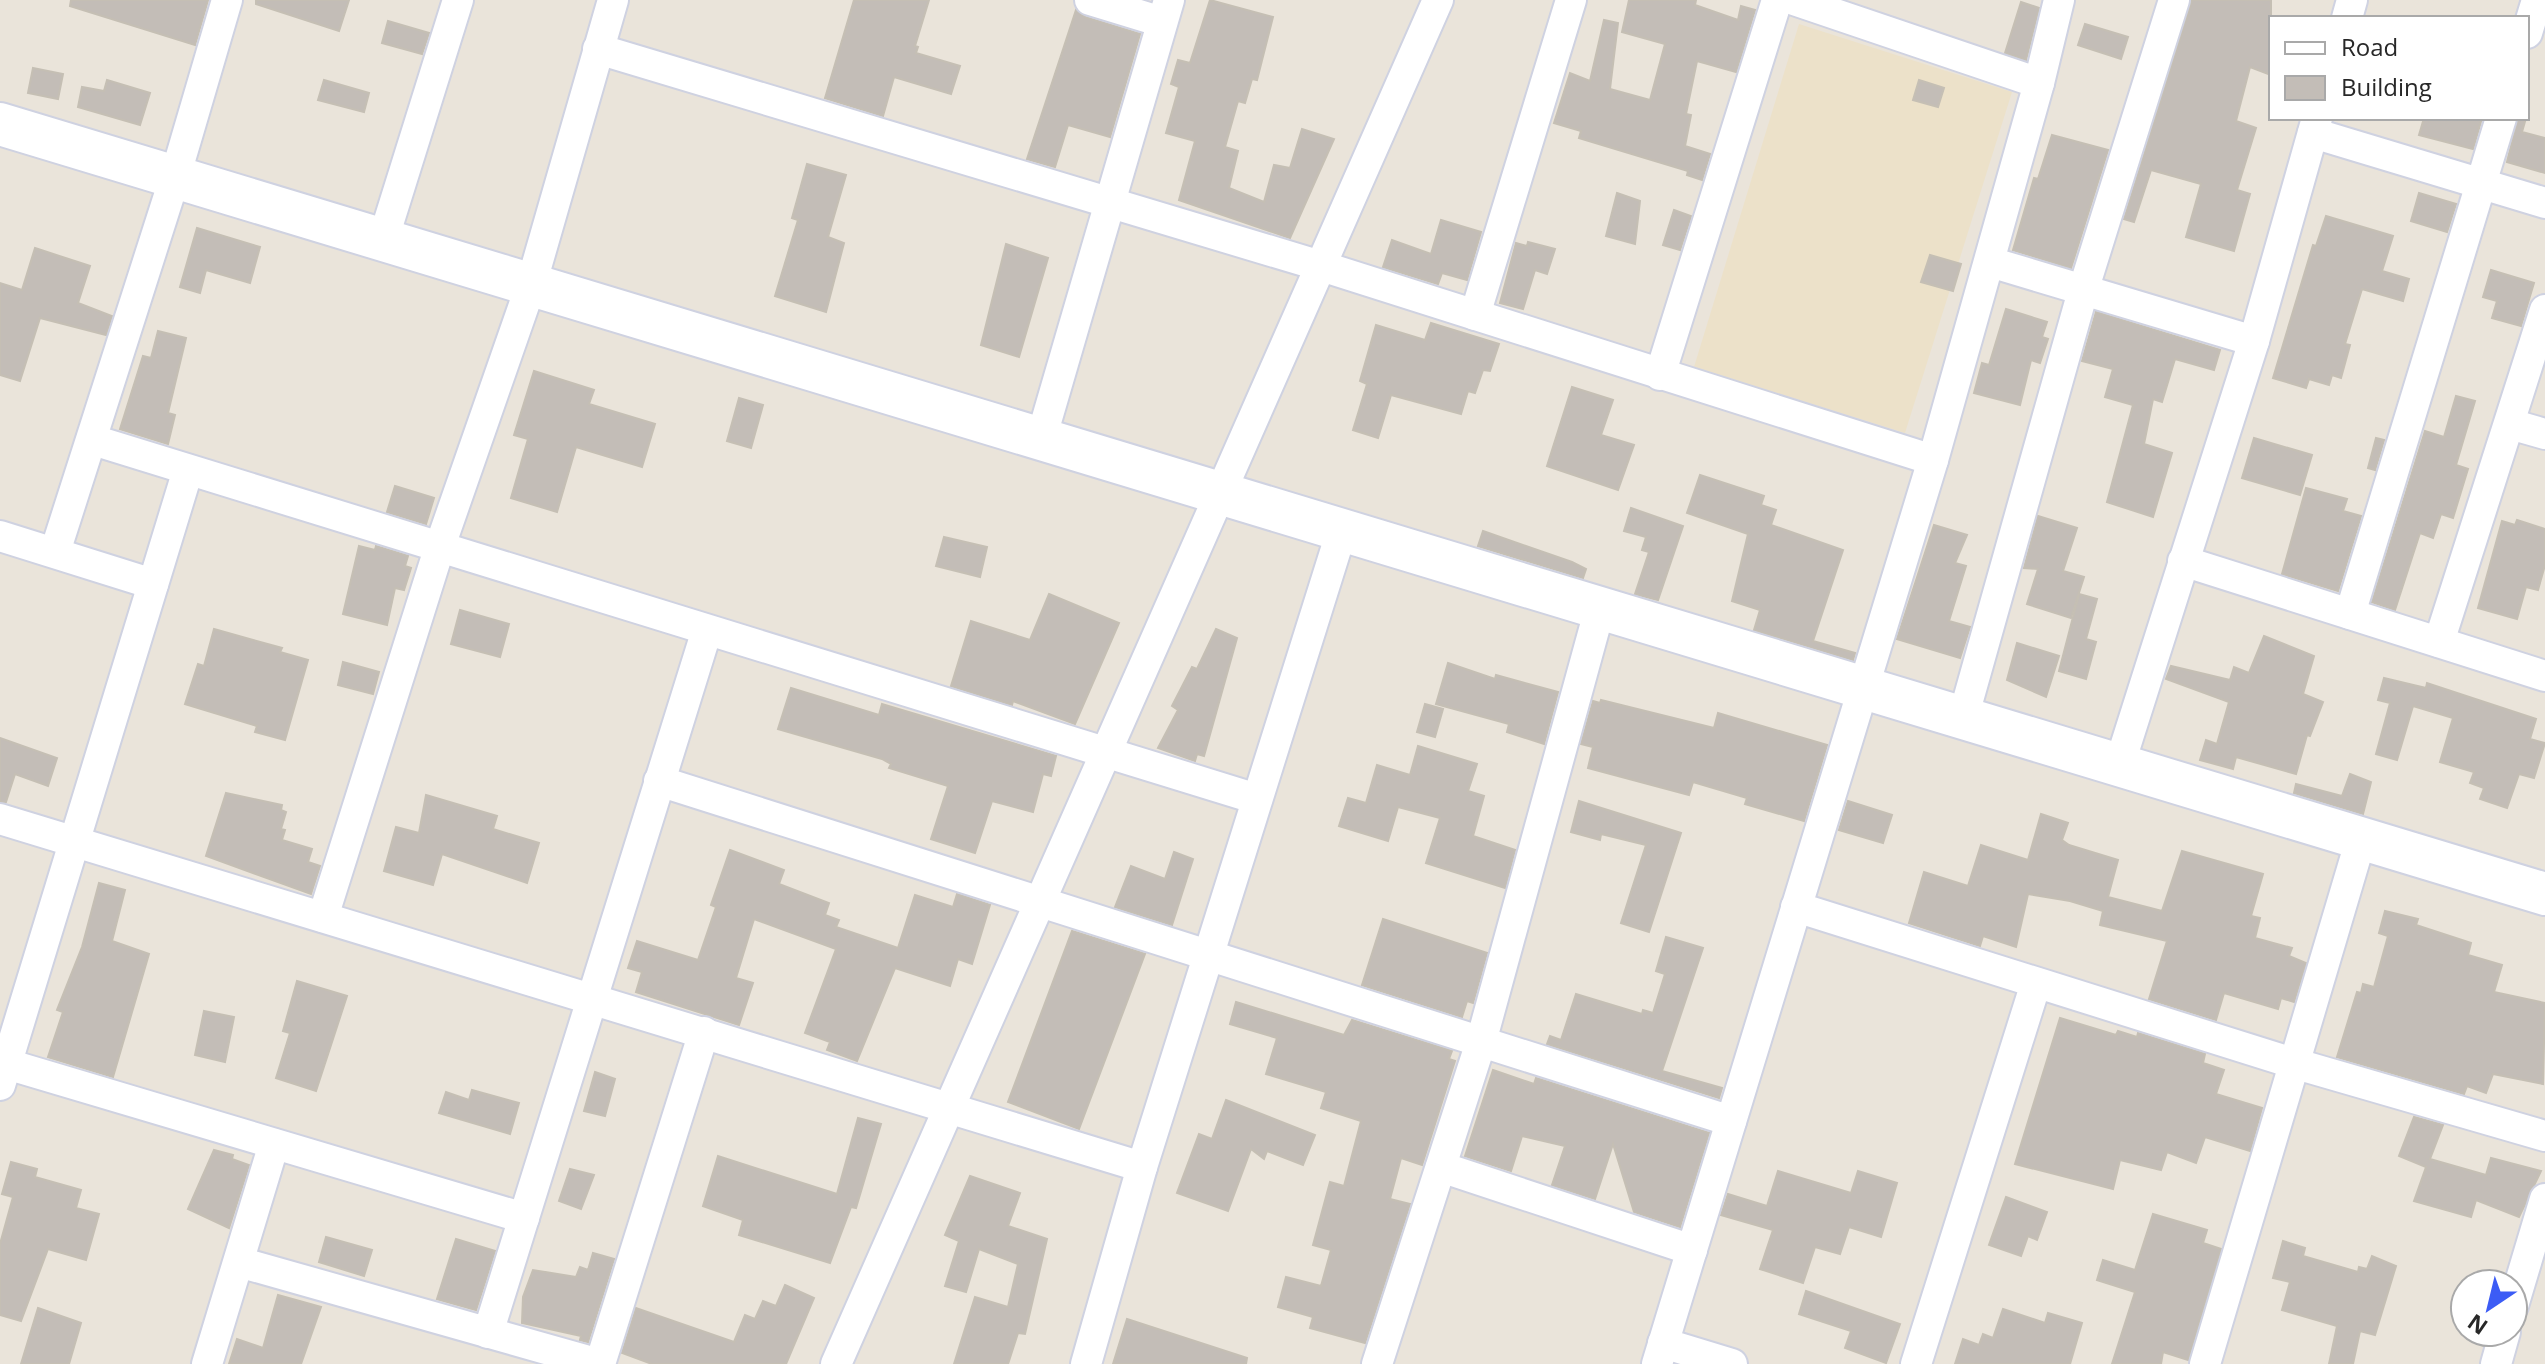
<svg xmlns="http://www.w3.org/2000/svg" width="2545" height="1364" font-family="'Open Sans',sans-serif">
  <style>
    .education { fill: #ece1c9 }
    .building { fill: #c3bdb7; stroke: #c5bfb4; stroke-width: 2 }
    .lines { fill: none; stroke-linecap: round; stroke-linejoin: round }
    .street-casing { stroke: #cfd2e1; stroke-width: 34 }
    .secondary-casing { stroke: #cfd2e1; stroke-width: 46 }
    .street { stroke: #fff; stroke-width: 30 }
    .secondary { stroke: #fff; stroke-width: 42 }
  </style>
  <rect width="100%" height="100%" fill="#eae4da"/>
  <!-- education -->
  <path class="education" d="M1799 24 2012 92 1905 433 1694 367Z"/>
  <!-- building -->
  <g class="building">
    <path d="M71 0H208L195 45 70 6Z"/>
    <path d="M256 0H349L339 31 256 4Z"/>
    <path d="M854 0H929L915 46 918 47 916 53 960 66 951 94 894 77 883 116 825 98Z"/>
    <path d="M1210 0 1273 17 1257 80 1252 79 1245 103 1238 101 1225 147 1238 151 1229 188 1264 202 1274 165 1290 168 1302 129 1334 139 1290 238 1179 200 1195 141 1166 133 1179 87 1171 84 1178 60 1190 63Z"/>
    <path d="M1629 0H1696L1695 5 1738 20 1741 6 1755 10 1736 72 1697 61 1686 114 1691 115 1685 146 1710 154 1702 180 1687 175 1688 171 1579 138 1581 131 1554 123 1570 73 1590 81 1604 20 1618 23 1610 89 1650 100 1665 44 1622 32Z"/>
    <path d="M2192 0H2271V75L2250 67 2236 121 2256 128 2237 190 2250 194 2234 251 2186 237 2201 184 2151 170 2134 222 2124 219Z"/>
    <path d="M2021 2 2039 8 2026 60 2005 53Z"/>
    <path d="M1076 10 1085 17 1140 34 1110 137 1068 125 1055 167 1027 159Z"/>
    <path d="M388 21 429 33 422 54 382 43Z"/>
    <path d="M2085 24 2128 37 2121 59 2078 45Z"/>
    <path d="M33 68 63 74 58 99 28 93Z"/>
    <path d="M107 80 150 93 140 125 78 107 82 87 104 91Z"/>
    <path d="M324 80 369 93 364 112 318 100Z"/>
    <path d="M1919 80 1944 88 1938 107 1913 100Z"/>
    <path d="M2424 118H2482L2473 149 2419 135Z"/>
    <path d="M2518 118H2526L2522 132 2545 138V173L2507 162Z"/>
    <path d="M2052 135 2108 150 2071 268 2013 250 2034 178 2038 179Z"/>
    <path d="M807 164 846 175 828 237 844 243 826 312 775 296 798 220 792 218Z"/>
    <path d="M1617 193 1640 201 1635 244 1606 236Z"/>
    <path d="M2419 193 2456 204 2447 232 2411 221Z"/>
    <path d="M1674 210 1691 216 1680 250 1663 245Z"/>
    <path d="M2326 216 2393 236 2382 271 2409 279 2403 301 2362 289 2345 344 2350 345 2341 378 2332 375 2329 385 2309 379 2306 388 2273 378 2313 245 2316 246Z"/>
    <path d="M1441 220 1481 232 1467 280 1442 273 1438 284 1383 267 1392 240 1431 254Z"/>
    <path d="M197 228 260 247 250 283 206 270 200 293 180 287Z"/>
    <path d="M1528 242 1555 249 1547 274 1535 270 1523 309 1500 303 1516 243 1527 246Z"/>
    <path d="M1006 244 1048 258 1019 357 981 345Z"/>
    <path d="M35 248 90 266 78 303 112 316 106 335 40 318 20 381 0 375V283L22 290Z"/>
    <path d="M1930 255 1961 264 1953 291 1921 282Z"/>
    <path d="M2491 270 2534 283 2521 326 2492 318 2497 301 2483 297Z"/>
    <path d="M2006 309 2047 322 2042 337 2048 339 2040 363 2031 360 2020 405 1974 393 1982 363 1989 365Z"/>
    <path d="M2096 312 2220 350 2214 370 2175 359 2162 402 2153 399 2144 444 2172 453 2153 517 2107 502 2133 405 2105 397 2113 369 2082 361Z"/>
    <path d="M1431 323 1499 344 1490 371 1483 370 1475 393 1468 391 1461 414 1391 395 1378 438 1353 430 1367 384 1360 381 1376 325 1425 340Z"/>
    <path d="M158 331 186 338 168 413 175 415 168 444 120 429 143 356 151 358Z"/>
    <path d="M534 371 594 390 589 404 655 424 642 467 576 447 557 512 511 498 528 439 514 435Z"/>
    <path d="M1572 387 1613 400 1601 435 1634 445 1618 490 1547 466Z"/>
    <path d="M2456 396 2475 401 2456 465 2468 469 2453 518 2441 514 2433 538 2420 533 2395 610 2372 602 2425 431 2444 437Z"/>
    <path d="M739 398 763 405 751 448 727 441Z"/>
    <path d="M2254 438 2312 455 2300 495 2242 478Z"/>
    <path d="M2376 438 2384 440 2375 470 2368 468Z"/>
    <path d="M1700 475 1764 496 1761 505 1776 510 1771 525 1843 550 1813 641 1855 653 1853 660 1754 630 1760 610 1732 601 1748 534 1687 513Z"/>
    <path d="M395 486 434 498 426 524 387 512Z"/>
    <path d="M2306 488 2347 499 2343 511 2361 516 2338 591 2282 574Z"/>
    <path d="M1631 508 1683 526 1658 600 1635 594 1649 552 1642 550 1646 537 1624 531Z"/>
    <path d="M2038 516 2077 528 2063 571 2084 577 2071 618 2027 604 2038 569 2024 568Z"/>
    <path d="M2517 520 2545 529V565L2538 590 2526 587 2517 619 2478 608 2502 521 2515 525Z"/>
    <path d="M1934 525 1967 535 1955 563 1966 566 1949 621 1970 627 1960 658 1897 639Z"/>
    <path d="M1483 531 1572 562 1586 569 1583 578 1478 546Z"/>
    <path d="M944 537 987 547 980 577 936 566Z"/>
    <path d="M359 546 375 550 376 546 408 556 405 566 411 568 404 590 395 588 387 625 343 614Z"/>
    <path d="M1049 594 1119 623 1075 724 1013 701 1012 705 951 686 971 621 1030 640Z"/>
    <path d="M2079 594 2097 599 2086 639 2096 642 2086 679 2059 671Z"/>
    <path d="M460 610 509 624 500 657 451 644Z"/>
    <path d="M214 629 282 648 280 652 308 660 285 740 255 732 257 726 185 704 198 664 204 666Z"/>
    <path d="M1216 629 1237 638 1204 756 1197 754 1195 761 1158 748 1178 710 1172 706 1192 667 1197 669Z"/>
    <path d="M2264 636 2314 656 2303 694 2323 702 2310 736 2307 735 2296 774 2236 757 2233 769 2200 760 2206 740 2217 744 2229 702 2166 679 2171 666 2230 680 2234 667 2249 673Z"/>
    <path d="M2017 643 2059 656 2046 697 2007 680Z"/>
    <path d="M343 662 379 672 373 694 338 685Z"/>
    <path d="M1448 663 1495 679 1496 675 1558 692 1544 744 1507 732 1509 724 1436 704Z"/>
    <path d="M2384 678 2426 688 2427 683 2536 719 2530 739 2545 743 2534 778 2519 774 2507 808 2480 799 2484 788 2470 783 2474 772 2440 762 2453 718 2413 706 2397 760 2376 754 2390 703 2378 700Z"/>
    <path d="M791 688 879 715 882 704 1056 756 1051 776 1043 774 1033 812 992 801 975 853 931 839 948 786 889 768 891 764 882 759 778 729Z"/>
    <path d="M1601 700 1714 728 1718 713 1827 745 1804 821 1745 804 1747 798 1693 782 1689 795 1588 768 1593 747 1581 744 1593 701 1600 703Z"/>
    <path d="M1425 704 1443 709 1435 737 1417 732Z"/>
    <path d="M0 738 57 758 48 786 15 774 6 802H0Z"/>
    <path d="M1418 746 1477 764 1468 791 1484 796 1473 836 1515 850 1505 888 1426 863 1440 818 1398 807 1388 841 1339 826 1348 798 1366 803 1377 765 1410 775Z"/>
    <path d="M2350 774 2371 782 2363 814 2294 793 2296 784 2342 796Z"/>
    <path d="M226 793 282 805 281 810 286 812 281 829 285 830 282 840 312 849 308 862 320 866 311 894 206 856Z"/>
    <path d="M426 795 497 816 493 829 539 843 527 883 442 854 433 885 384 871 396 827 419 833Z"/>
    <path d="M1579 801 1681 833 1649 932 1621 923 1646 845 1601 834 1600 840 1571 832Z"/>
    <path d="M1848 801 1892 815 1883 843 1839 830Z"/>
    <path d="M2041 814 2068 823 2062 840 2069 845 2118 860 2108 897 2162 911 2182 851 2263 874 2251 916 2260 918 2255 938 2292 948 2289 956 2306 963 2294 1002 2281 998 2278 1009 2224 993 2216 1020 2149 999 2167 941 2100 925 2103 911 2070 901 2028 894 2016 947 1983 936 1980 946 1909 923 1924 872 1968 886 1981 845 2028 860Z"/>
    <path d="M730 850 784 870 779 884 829 903 825 915 839 920 836 927 898 948 915 895 953 907 957 894 990 905 972 964 958 959 950 986 895 968 857 1061 827 1050 830 1042 805 1033 836 949 754 919 736 978 753 983 739 1025 636 992 642 972 628 968 637 941 698 960 716 907 711 905Z"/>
    <path d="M1174 852 1193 859 1172 925 1115 907 1131 866 1165 879Z"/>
    <path d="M99 883 125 890 112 941 149 954 113 1077 48 1057 63 1012 57 1010 82 947Z"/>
    <path d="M2385 911 2418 919 2416 925 2471 943 2468 955 2502 965 2494 992 2545 1003 2543 1084 2493 1074 2486 1093 2467 1086 2464 1094 2337 1057 2357 992 2361 993 2363 984 2374 987 2388 936 2379 933Z"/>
    <path d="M1383 919 1487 953 1473 1003 1467 1001 1462 1017 1362 985Z"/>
    <path d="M1072 931 1145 954 1079 1129 1008 1102Z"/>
    <path d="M1666 937 1703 948 1662 1071 1722 1088 1719 1098 1547 1044 1550 1036 1561 1040 1576 994 1642 1014 1643 1010 1653 1013 1665 974 1656 971Z"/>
    <path d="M297 981 347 996 316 1091 276 1078 290 1033 283 1031Z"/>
    <path d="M1236 1002 1344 1035 1352 1020 1452 1051 1449 1059 1455 1061 1422 1165 1401 1158 1390 1199 1410 1204 1365 1343 1310 1328 1313 1317 1278 1307 1286 1277 1321 1286 1331 1250 1313 1245 1330 1182 1344 1186 1361 1121 1321 1108 1326 1092 1266 1074 1277 1038 1230 1024Z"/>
    <path d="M204 1011 234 1017 225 1062 195 1055Z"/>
    <path d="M2060 1018 2116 1035 2118 1031 2137 1037 2138 1033 2205 1054 2203 1063 2224 1070 2216 1094 2262 1108 2250 1151 2205 1137 2196 1163 2167 1152 2161 1170 2120 1160 2113 1189 2015 1164Z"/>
    <path d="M1493 1070 1534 1084 1536 1078 1709 1133 1680 1227 1634 1212 1613 1144 1595 1199 1552 1185 1565 1146 1522 1136 1511 1171 1465 1156Z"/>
    <path d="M595 1072 615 1079 605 1116 584 1111Z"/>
    <path d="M472 1090 519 1103 510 1134 439 1113 446 1092 469 1100Z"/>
    <path d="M1226 1100 1315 1135 1303 1165 1267 1151 1264 1159 1251 1149 1228 1211 1177 1193 1199 1134 1212 1139Z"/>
    <path d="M2414 1117 2443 1125 2430 1159 2486 1175 2491 1158 2541 1171 2519 1217 2476 1200 2471 1217 2414 1201 2426 1167 2399 1156Z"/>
    <path d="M858 1118 881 1124 856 1208 851 1207 830 1263 739 1235 743 1220 703 1206 718 1156 837 1194Z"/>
    <path d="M214 1150 233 1155 232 1159 249 1165 229 1228 188 1209Z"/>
    <path d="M11 1162 37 1169 35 1177 81 1190 76 1208 99 1214 86 1260 48 1249 21 1321 0 1315V1244L13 1197 2 1194Z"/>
    <path d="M570 1169 594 1175 581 1209 559 1201Z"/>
    <path d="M1778 1171 1851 1193 1858 1171 1897 1183 1881 1237 1849 1227 1840 1254 1815 1247 1803 1283 1760 1269 1773 1230 1721 1215 1728 1194 1767 1206Z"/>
    <path d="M970 1176 1020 1193 1008 1226 1047 1239 1025 1334 1018 1333 1008 1364H954L975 1297 1008 1307 1018 1264 979 1249 966 1292 945 1286 959 1241 945 1235Z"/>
    <path d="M2006 1197 2047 1212 2037 1240 2028 1236 2021 1256 1989 1245Z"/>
    <path d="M2153 1214 2207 1230 2203 1243 2221 1249 2188 1360 2163 1352 2161 1364H2112L2135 1292 2097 1280 2103 1260 2135 1270Z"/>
    <path d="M326 1237 372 1250 364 1276 319 1262Z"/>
    <path d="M456 1239 495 1251 476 1310 437 1299Z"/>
    <path d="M2283 1241 2305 1248 2303 1256 2358 1272 2359 1267 2367 1269 2372 1256 2396 1266 2375 1335 2360 1331 2353 1364H2329L2337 1326 2282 1310 2290 1282 2273 1278Z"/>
    <path d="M593 1253 614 1259 588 1342 580 1340 581 1336 522 1323 523 1297 533 1270 576 1277 580 1267 588 1270Z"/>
    <path d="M785 1285 814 1298 786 1364H652L622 1353 636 1308 734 1342 745 1315 755 1319 763 1301 776 1306Z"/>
    <path d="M1806 1291 1900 1324 1886 1363 1845 1348 1851 1331 1799 1314Z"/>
    <path d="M278 1295 321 1307 301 1364H229L237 1339 263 1348Z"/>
    <path d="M38 1308 81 1323 69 1364H21Z"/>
    <path d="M2003 1309 2045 1323 2048 1313 2082 1323 2070 1364H1955L1963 1339 1979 1345 1983 1334 1993 1338Z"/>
    <path d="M1127 1319 1247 1358 1246 1364H1113Z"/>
  </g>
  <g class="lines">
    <!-- street casing -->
    <g class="street-casing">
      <g id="street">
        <path d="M1090 0 1162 22"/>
        <path d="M1794 0 2039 83"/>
        <path d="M2347 18 2352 0"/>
        <path d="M2527 33 2537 0"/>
        <path d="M598 49 1321 266 1933 460"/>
        <path d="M2313 133 2545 203"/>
        <path d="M383 240 458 0"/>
        <path d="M1990 262 2254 341"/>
        <path d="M1475 315 1571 0"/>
        <path d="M1660 375 1777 0"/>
        <path d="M2510 424 2545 434"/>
        <path d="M1041 439 1169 0"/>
        <path d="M93 440 1257 799"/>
        <path d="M0 536 153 584"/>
        <path d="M55 552 175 177 227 0"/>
        <path d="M2183 561 2545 676"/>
        <path d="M2350 614 2501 118"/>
        <path d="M2439 642 2545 310"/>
        <path d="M1963 718 2083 291 2174 0"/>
        <path d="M2119 766 2254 341 2317 118"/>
        <path d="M659 781 1731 1121"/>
        <path d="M0 819 1142 1167"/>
        <path d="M1796 907 2293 1063 2545 1136"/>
        <path d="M323 917 440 546 531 285 613 0"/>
        <path d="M0 1062 524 1218"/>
        <path d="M0 1085 188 470"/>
        <path d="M1441 1167 1692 1250"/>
        <path d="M239 1262 599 1364"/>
        <path d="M2513 1306 2545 1199"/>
        <path d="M488 1333 707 630"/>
        <path d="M1663 1343 1732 1364"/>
        <path d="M207 1364 274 1144"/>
        <path d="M600 1364 704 1032"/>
        <path d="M836 1364 1438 0"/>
        <path d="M1086 1364 1142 1167 1342 530"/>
        <path d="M1377 1364 1481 1042 1600 608"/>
        <path d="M1657 1364 1933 460 2039 83 2059 0"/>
        <path d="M1916 1364 2036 983"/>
        <path d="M2205 1364 2361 839"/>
        <path d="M2496 1364 2505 1332"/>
      </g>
    </g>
    <!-- secondary casing -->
    <g class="secondary-casing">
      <path id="secondary" d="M0 124 2545 894"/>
    </g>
    <!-- street -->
    <use href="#street" class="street"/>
    <!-- secondary -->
    <use href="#secondary" class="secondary"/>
  </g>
  <!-- legend -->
  <rect x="2269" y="16" width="260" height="104" fill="#ffffff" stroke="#a9a9a9" stroke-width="2"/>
  <rect x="2285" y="42" width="40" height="12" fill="#ffffff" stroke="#a9a9a9" stroke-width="2"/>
  <text x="2341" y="56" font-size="24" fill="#282828">Road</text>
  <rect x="2285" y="76" width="40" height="24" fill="#c3bdb7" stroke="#a9a9a9" stroke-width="2"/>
  <text x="2341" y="96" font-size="24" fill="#282828">Building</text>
  <!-- north arrow -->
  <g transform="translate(2489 1308) rotate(215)"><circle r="38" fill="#ffffff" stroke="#a9a9a9" stroke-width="2"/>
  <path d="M0-6L14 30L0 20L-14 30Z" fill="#3c5cf5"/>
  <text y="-12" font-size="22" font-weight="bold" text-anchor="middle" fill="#282828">N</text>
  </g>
</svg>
